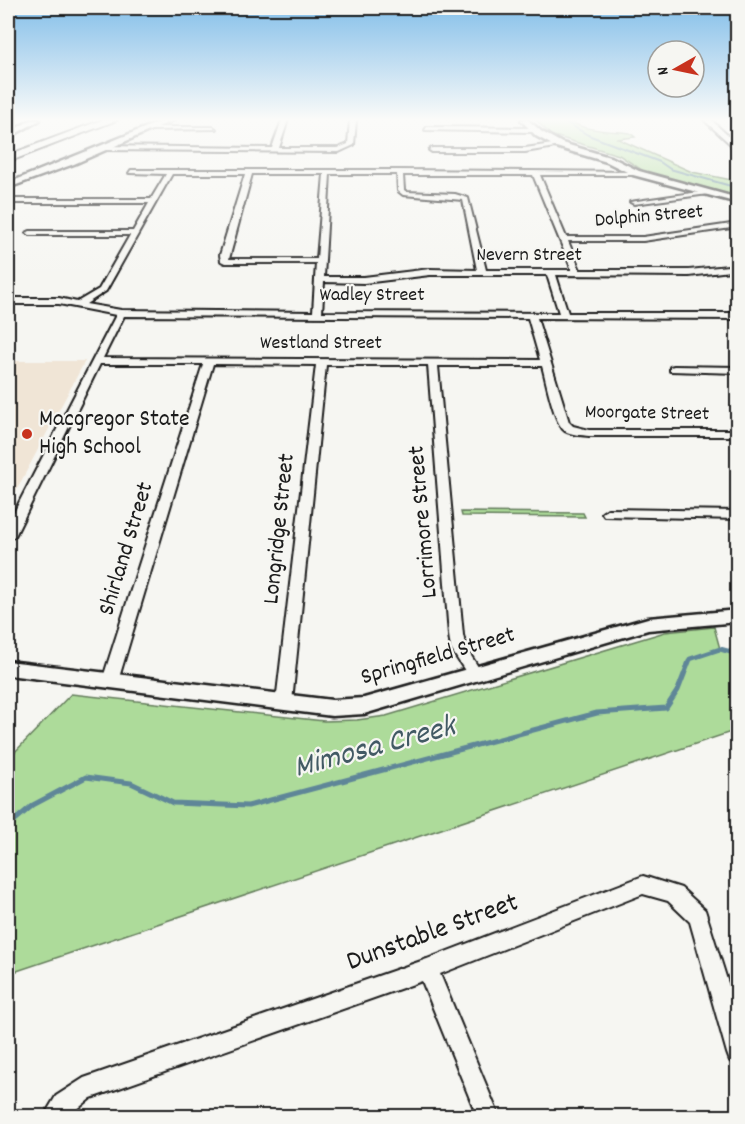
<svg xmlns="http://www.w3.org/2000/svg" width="745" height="1124" font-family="Dekko,sans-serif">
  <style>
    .built { fill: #f0e5d6 }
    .green { fill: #addb9a; stroke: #647c5b; stroke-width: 1.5 }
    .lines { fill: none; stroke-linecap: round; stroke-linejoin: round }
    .stream-far1 { stroke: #5e8698; stroke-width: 2 }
    .stream { stroke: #5e8698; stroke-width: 5 }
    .minor-casing { stroke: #1c1c1c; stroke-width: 4 }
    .tertiary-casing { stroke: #1c1c1c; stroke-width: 5 }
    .motorway-casing { stroke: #1c1c1c; stroke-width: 4 }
    .minor { fill: #f6f6f2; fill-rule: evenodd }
    .tertiary { fill: #f6f6f2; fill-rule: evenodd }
    .motorway { fill: #f6f6f2; fill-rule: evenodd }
    .poi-dot { fill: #c8321e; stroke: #f6f6f2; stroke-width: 2 }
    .labels { text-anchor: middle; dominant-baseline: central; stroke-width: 4.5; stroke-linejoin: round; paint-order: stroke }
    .far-street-label { font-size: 20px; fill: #1c1c1c; stroke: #f6f6f2 }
    .poi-label { font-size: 24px; fill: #1c1c1c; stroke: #f6f6f2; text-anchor: start }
    .street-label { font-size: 24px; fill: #1c1c1c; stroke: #f6f6f2 }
    .near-street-label { font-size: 28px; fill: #1c1c1c; stroke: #f6f6f2 }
    .near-water-label { font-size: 32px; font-style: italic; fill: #425a64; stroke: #f6f6f2 }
  </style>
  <rect width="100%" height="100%" fill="#f6f6f2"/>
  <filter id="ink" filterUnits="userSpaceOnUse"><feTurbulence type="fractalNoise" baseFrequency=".0167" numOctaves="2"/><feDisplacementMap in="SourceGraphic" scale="12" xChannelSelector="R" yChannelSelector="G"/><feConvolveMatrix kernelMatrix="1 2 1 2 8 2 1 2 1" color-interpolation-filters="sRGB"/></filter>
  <g filter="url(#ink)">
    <!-- built -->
    <path class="built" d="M8 361H85L8 506Z"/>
    <!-- green -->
    <g class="green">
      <path d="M536 120H570C579 131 615 131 630 133L635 137 618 139 692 172 737 181V198L645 172 619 155 551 135Z"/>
      <path d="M461 512 583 513 585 517 462 516Z"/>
      <path d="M714 627 720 649 737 654V730L8 974V759L71 694 324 721 357 720 386 716 665 632Z"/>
    </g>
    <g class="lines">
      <!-- stream-far1 -->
      <path class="stream-far1" d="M562 120 588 135 660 162 670 169 738 188"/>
      <!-- stream -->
      <path class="stream" d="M8 826 33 805 86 777 131 783 173 803 248 806 597 713 666 708 678 690 690 659 720 649 738 654"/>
      <!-- minor casing -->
      <g class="minor-casing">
        <g id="minor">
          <path d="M282 120H288L279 148H338L348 144 350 120H356L354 145 339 152 101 150 98 148 101 146 272 148Z"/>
          <path d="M704 120H711L738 145V151Z"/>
          <path d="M151 127H213L216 129 149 130Z"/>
          <path d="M427 127 534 128 537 130 534 132 425 130Z"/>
          <path d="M559 143 561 146 525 152H432L429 150 432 148H525Z"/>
          <path d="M400 170 638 172 636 175H540L566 237H643L738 223V227L643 241H568L580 270H689L738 265V270L689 276 556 275 568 313H738V319L537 318 569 422 573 426 589 430H738V436H589C582 435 571 435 565 431 554 424 546 379 542 366H438L463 635 466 648 482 673 479 677H469L451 649 449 635 428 365H326L292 702 290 706 284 708 278 706 276 702 316 365 213 364 118 681 116 685 110 687 104 685 102 681 203 364H100L15 536 8 540V524L116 315 59 304H8V298H59L77 302 99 289 130 235H30L26 233 30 231H133L149 203H8V199H151L166 174 129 173 131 170ZM172 174H245L220 255 221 261 225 263H316L313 312 121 310 86 304 106 291ZM252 174H324L317 259H229ZM330 174H397L398 191 403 195 463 200 477 270 430 269 364 277H324ZM403 175H533L572 270H486L468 198 455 194 407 192 404 190ZM430 275H547L559 313 322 312 324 282 364 283ZM124 316 528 318 540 360 103 358Z"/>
          <path d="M706 191 708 194 634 204 630 202Z"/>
          <path d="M674 366 738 367V373L670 371V367Z"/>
          <path d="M608 509 738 511V519L604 516 602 513Z"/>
          <path d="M643 876 681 888 705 910 738 1015V1064L730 1061 727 1053 690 922 668 901 643 894 440 974 499 1116H477L422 981 91 1098 69 1116H44L56 1096 84 1078 427 959Z"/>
        </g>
      </g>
      <!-- tertiary casing -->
      <g class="tertiary-casing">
        <g id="tertiary">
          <path d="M31 120H40L8 138V133Z"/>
          <path d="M164 120H174L74 164 8 188V183Z"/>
          <path d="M521 120H528L542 132 562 143 613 158 639 171 738 198V203L633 175 607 162 556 147 536 136Z"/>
          <path d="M738 610V622L648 630 364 714 332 716 8 675V661L332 700 364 698 648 618Z"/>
        </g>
      </g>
      <!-- motorway casing -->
      <g class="motorway-casing">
        <path id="motorway" d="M102 120H117L8 162V155Z"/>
      </g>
      <!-- minor -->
      <use href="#minor" class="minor"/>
      <!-- tertiary -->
      <use href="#tertiary" class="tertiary"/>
      <!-- motorway -->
      <use href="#motorway" class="motorway"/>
    </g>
  </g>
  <!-- sky -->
  <linearGradient id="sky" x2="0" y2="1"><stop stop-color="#82bee9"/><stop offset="0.43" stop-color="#fbfbf9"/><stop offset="1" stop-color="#fbfbf9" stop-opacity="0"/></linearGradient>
  <rect width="745" height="278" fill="url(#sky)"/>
  <!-- markers -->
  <circle class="poi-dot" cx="27" cy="434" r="6"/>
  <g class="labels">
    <!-- far-street labels -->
    <g class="far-street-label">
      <text transform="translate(649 217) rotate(-5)">Dolphin Street</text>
      <text x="529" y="256">Nevern Street</text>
      <text x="372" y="296">Wadley Street</text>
      <text x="321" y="344">Westland Street</text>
      <text transform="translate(647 414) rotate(1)">Moorgate Street</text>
    </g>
    <!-- poi labels -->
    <g class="poi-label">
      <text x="39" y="420">Macgregor State<tspan x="39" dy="28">High School</tspan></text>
    </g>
    <!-- street labels -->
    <g class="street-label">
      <text transform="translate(424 522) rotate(-95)">Lorrimore Street</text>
      <text transform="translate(280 529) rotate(-84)">Longridge Street</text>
      <text transform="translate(127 549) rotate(-73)">Shirland Street</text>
      <text transform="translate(438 657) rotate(-16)">Springfield Street</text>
    </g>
    <!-- near-street labels -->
    <g class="near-street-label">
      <text transform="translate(433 934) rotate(-20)">Dunstable Street</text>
    </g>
    <!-- near-water labels -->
    <g class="near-water-label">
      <text transform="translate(375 749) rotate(-15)">Mimosa Creek</text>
    </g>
  </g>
  <!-- margin -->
  <rect width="745" height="1124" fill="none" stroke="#f6f6f2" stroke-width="30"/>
  <rect x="15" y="15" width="715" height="1094" fill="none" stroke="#1c1c1c" stroke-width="2" filter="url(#ink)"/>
  <!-- north arrow -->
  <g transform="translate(676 69) rotate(261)"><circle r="28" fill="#f6f6f2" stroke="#9f9f9c" stroke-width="1.5"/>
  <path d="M0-4.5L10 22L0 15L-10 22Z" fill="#c8321e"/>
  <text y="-9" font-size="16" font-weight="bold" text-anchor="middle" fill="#1c1c1c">N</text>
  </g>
</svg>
